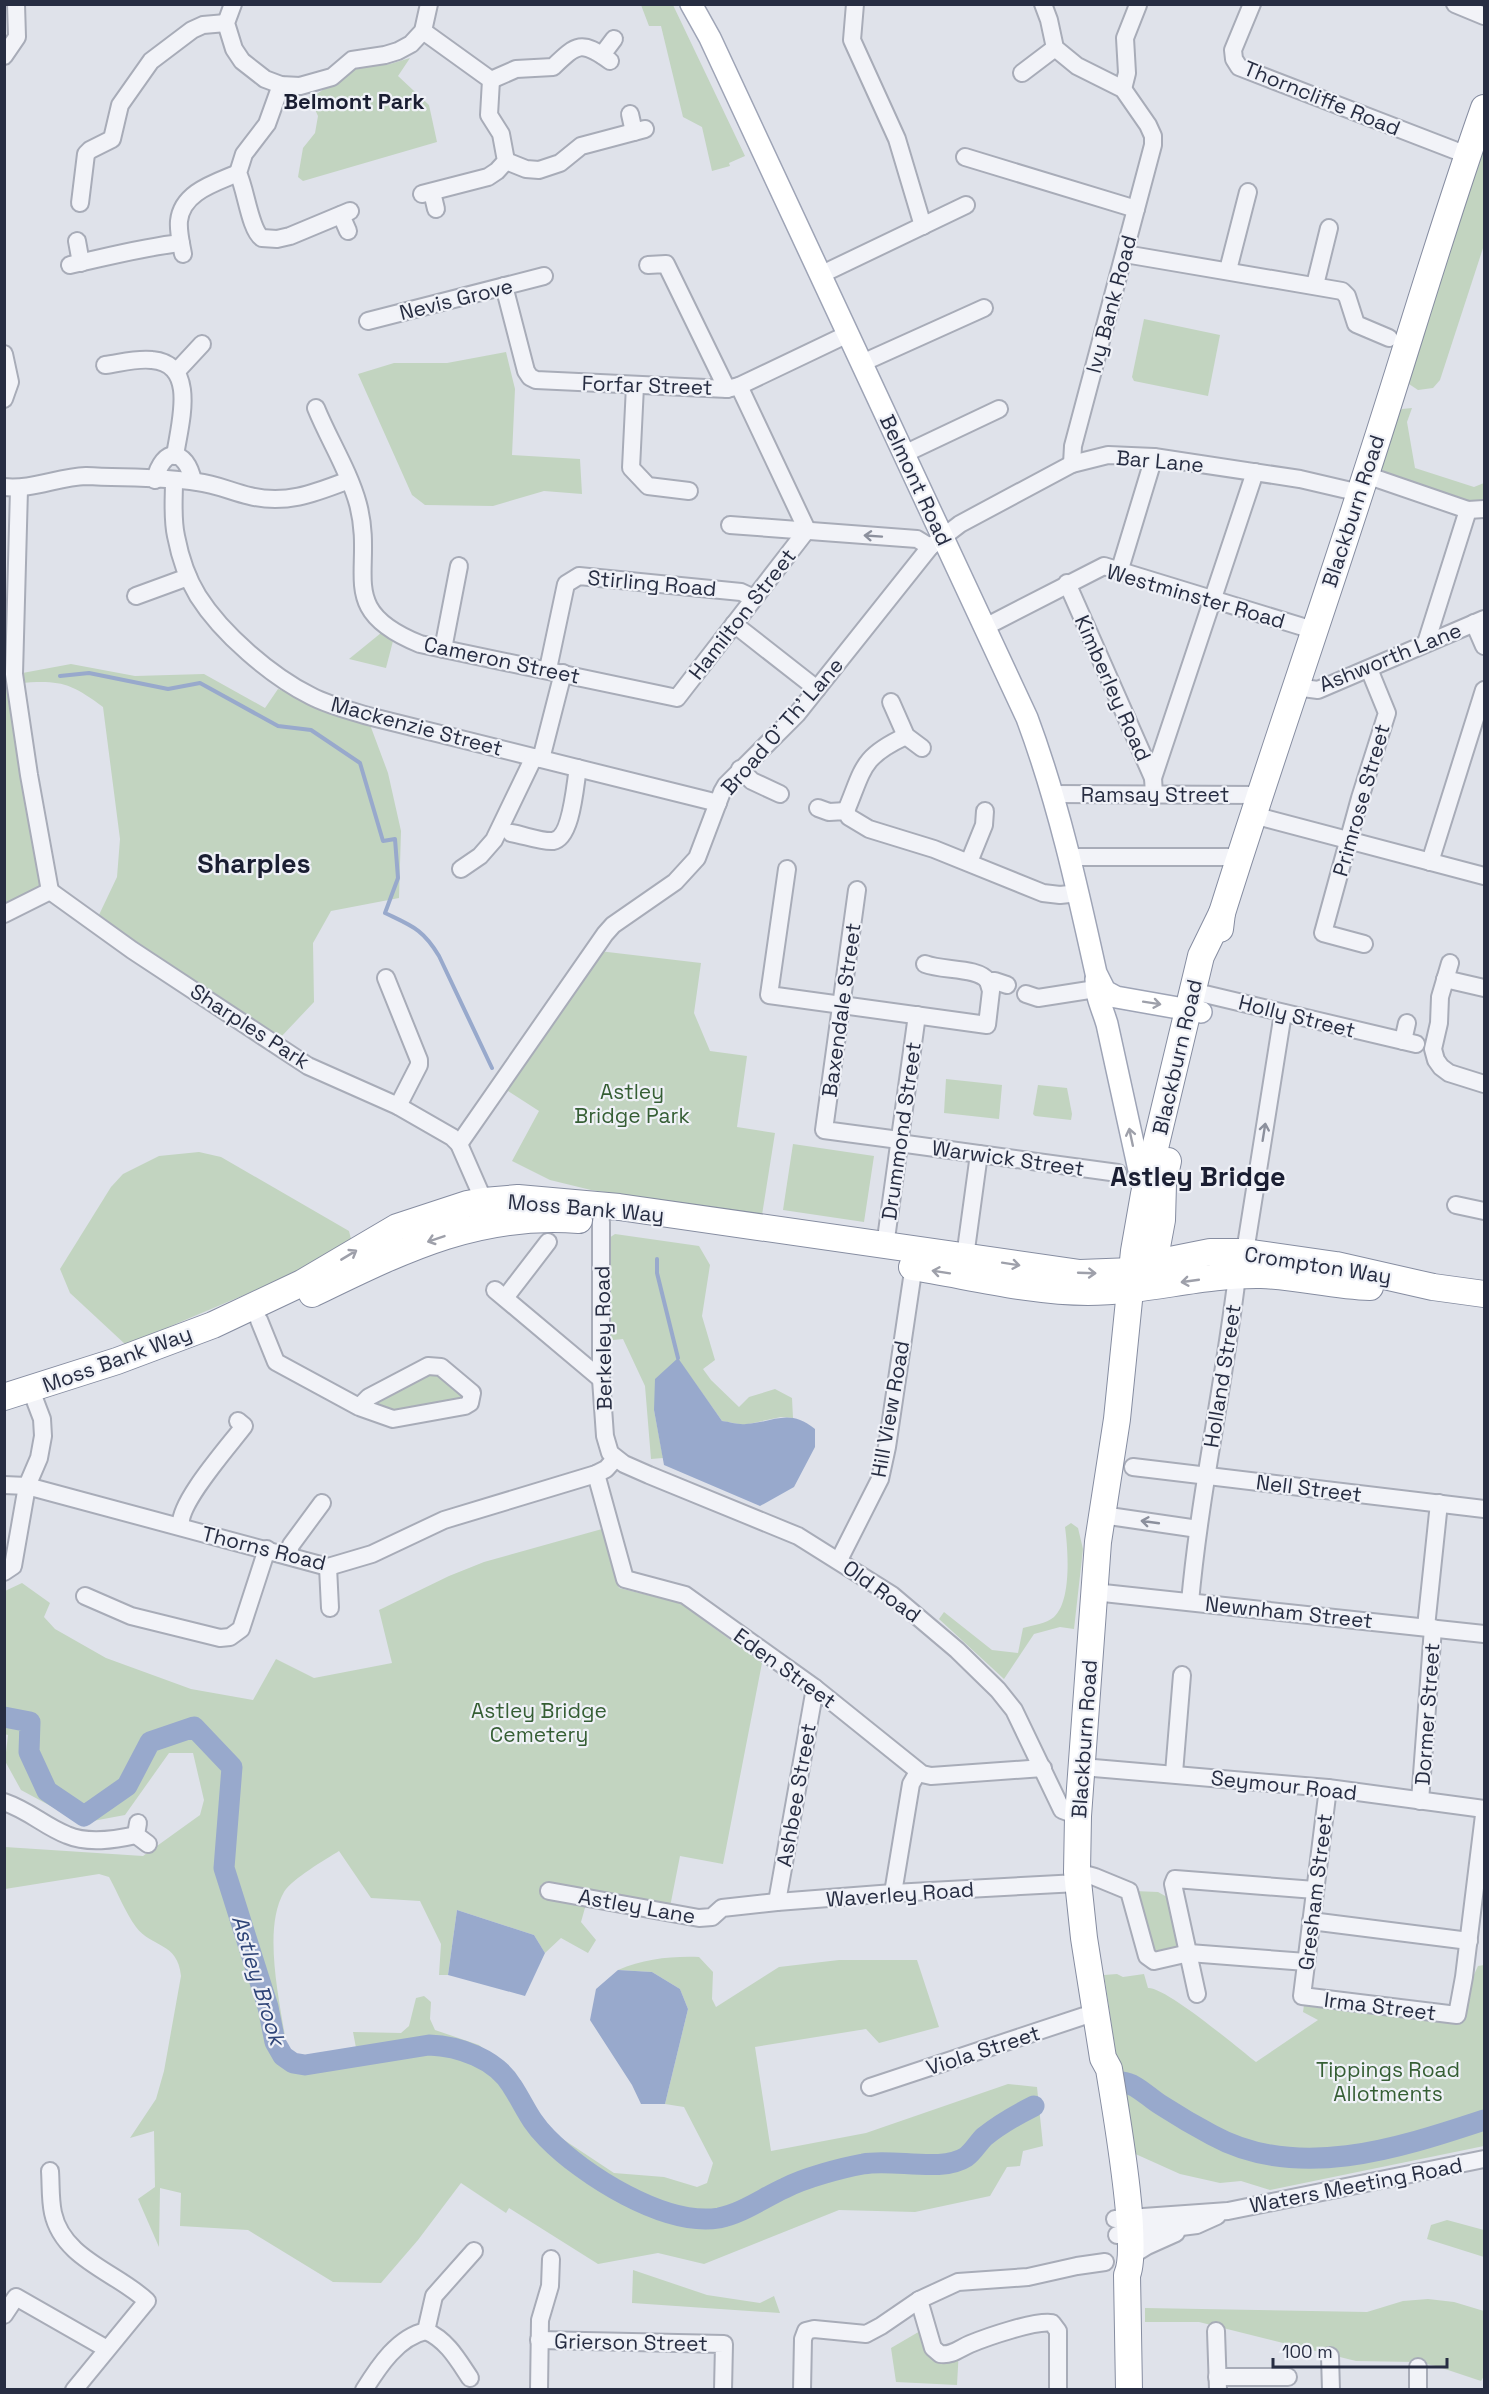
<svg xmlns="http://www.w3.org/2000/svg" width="1489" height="2394" font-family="'Space Grotesk',sans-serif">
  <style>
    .green { fill: #c2d4c0 }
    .water { fill: #98a9cc }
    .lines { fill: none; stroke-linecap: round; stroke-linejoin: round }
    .stream { stroke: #98a9cc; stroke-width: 4 }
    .river { stroke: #98a9cc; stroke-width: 21 }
    .minor-casing { stroke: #a8acb8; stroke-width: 20 }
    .major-casing { stroke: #9ea4b6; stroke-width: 24 }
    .highway-casing { stroke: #868da1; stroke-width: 28 }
    .minor { stroke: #f2f3f8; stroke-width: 16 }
    .major { stroke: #fff; stroke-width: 21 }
    .highway { stroke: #fff; stroke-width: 26 }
    .oneway { stroke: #8c909d }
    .oneway2 { stroke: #9ea0aa }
    .labels { text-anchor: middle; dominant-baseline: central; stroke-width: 4.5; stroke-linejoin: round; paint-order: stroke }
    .street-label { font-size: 21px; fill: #272d42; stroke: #eff1f7 }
    .park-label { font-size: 21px; fill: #355e34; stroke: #eff1f7 }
    .neighbourhood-label { font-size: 22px; font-weight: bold; fill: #1a1e32; stroke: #eff1f7 }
    .water-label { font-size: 22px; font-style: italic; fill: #2f4578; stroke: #eff1f7 }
    .district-label { font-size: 27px; font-weight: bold; fill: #1a1e32; stroke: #eff1f7 }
  </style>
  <rect width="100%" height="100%" fill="#dfe2ea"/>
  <!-- green -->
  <g class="green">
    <path d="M641 5H673L745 156 729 163 730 166 712 171 702 127 683 117 661 26H649Z"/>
    <path d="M410 58 398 76 429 105 437 142 303 181 298 177 303 148 315 133 318 116 313 105 304 98 314 96 354 68 390 64Z"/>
    <path d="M1481 150 1484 151V245L1440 380 1433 388 1418 390 1406 382Z"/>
    <path d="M1144 319 1220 335 1208 396 1134 381 1132 377Z"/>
    <path d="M506 352 515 389 512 455 580 459 582 494 544 491 493 506 425 505 412 495 358 374 394 363H447Z"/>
    <path d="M1412 408 1407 422 1415 468 1474 487 1484 483V499L1476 502 1465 500 1385 473 1381 468 1395 416 1402 409Z"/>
    <path d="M381 633 393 641 386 668 349 659Z"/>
    <path d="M71 664 135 676 204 674 265 708 278 689 331 710 369 722 388 773 401 831 399 898 331 911 313 943 314 1002 280 1038 98 917 117 877 120 839 103 707C70 682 59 680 19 683L17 674Z"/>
    <path d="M5 667 14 674 50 891 5 914Z"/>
    <path d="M599 951 701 963 694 1013 710 1051 747 1056 737 1127 775 1133 762 1215 591 1190 550 1180 512 1161 539 1111 505 1089Z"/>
    <path d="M946 1079 1002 1085 999 1119 944 1113Z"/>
    <path d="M1038 1085 1067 1088 1072 1114 1071 1120 1035 1116 1033 1114Z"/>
    <path d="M793 1144 874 1156 864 1222 783 1210Z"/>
    <path d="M199 1152 221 1157 349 1231 351 1239 296 1273 126 1345 70 1293 60 1269 111 1187 123 1174 159 1156Z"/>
    <path d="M615 1234 699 1246 710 1265 702 1316 715 1360 703 1369 711 1380 739 1407 749 1397 775 1389 792 1398 793 1418 781 1417 744 1425 722 1421 678 1359 654 1410 663 1458 651 1459 645 1386 623 1339 604 1341 609 1238Z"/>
    <path d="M427 1370 441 1372 466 1399 392 1414 375 1407 373 1402Z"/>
    <path d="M1071 1523 1078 1528 1083 1549 1074 1629 1060 1627 1034 1634 1004 1679 939 1619 944 1612 992 1650 1018 1653 1023 1628C1033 1625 1046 1624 1054 1617 1072 1601 1068 1549 1065 1527Z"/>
    <path d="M602 1529 619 1588 680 1603 762 1663 723 1864 680 1856 670 1907 590 1890 581 1922 596 1940 588 1953 561 1938 545 1953 534 1935 457 1910 448 1975H439L441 1944 420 1901 371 1898 339 1851C326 1859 292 1879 284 1892 261 1931 282 2011 288 2055L299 2061 357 2053 353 2032 401 2033 409 2026 416 1998 424 1996 431 2002 430 2019 435 2030 479 2045 515 2077 546 2128 614 2173 664 2177 697 2187 707 2183 713 2163 684 2107 665 2104 688 2009 680 1989 652 1972 618 1970C644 1959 671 1956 699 1957L713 1972 712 1999 716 2007 779 1967 839 1960H917L939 2027 879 2043 866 2029 755 2047 771 2151 866 2133 1008 2084 1037 2087 1043 2146 1023 2151 1020 2166 1007 2167 990 2196 915 2212 839 2210 704 2264 658 2253 598 2264 509 2208 506 2213 461 2183 418 2240 381 2283 333 2282 248 2230 180 2226 181 2193 160 2188 159 2247 138 2199 155 2187 154 2131 130 2138 156 2099 164 2071 181 1976C178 1942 152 1948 136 1927 125 1912 118 1893 109 1877L99 1874 5 1889V1847L143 1856 200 1815 204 1800 193 1753H169L125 1815 82 1823 21 1790 5 1761 8 1735 4 1734 5 1591 22 1583 50 1603 44 1617 55 1629 106 1658 191 1689 253 1700 276 1659 314 1678 392 1663 379 1610 449 1576 484 1562Z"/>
    <path d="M1134 1891 1158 1892 1167 1897 1182 1949 1156 1955 1149 1947Z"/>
    <path d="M1484 1965V2146L1270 2190 1241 2181 1220 2183 1180 2174 1131 2152 1104 1975 1117 1974 1123 1977 1144 1974 1148 1988C1166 1987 1238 2048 1256 2062L1318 2020 1303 2012 1306 1991 1447 2010 1470 1983 1478 1966Z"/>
    <path d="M1447 2220 1484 2230V2257L1427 2239 1431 2225Z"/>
    <path d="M633 2270 707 2295 760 2303 774 2296 780 2313 632 2303Z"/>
    <path d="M1428 2299 1454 2302 1484 2311V2376L1481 2381 1436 2366 1416 2362 1356 2361 1199 2322H1145V2308L1367 2312 1403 2301Z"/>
    <path d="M927 2327 933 2348 959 2349 957 2385 896 2382 891 2348Z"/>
  </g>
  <!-- water -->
  <g class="water">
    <path d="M678 1358 722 1421C730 1422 739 1425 746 1424 775 1422 789 1408 815 1429V1447L794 1487 760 1506 664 1465 654 1410 655 1379Z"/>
    <path d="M457 1910 534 1935 545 1953 525 1996 448 1975Z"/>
    <path d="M618 1970 652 1972 680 1989 688 2009 665 2104H641L632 2085 590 2020 596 1989Z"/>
  </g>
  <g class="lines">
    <!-- stream -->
    <g class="stream">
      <path d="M60 676 89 673 168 689 200 683 278 726 311 730 360 763 383 841 395 839 398 878 385 913C412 926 423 929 439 956L492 1068"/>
      <path d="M657 1259V1273L678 1358"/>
    </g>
    <!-- river -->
    <g class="river">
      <path d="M4 1717 30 1722 29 1752 47 1791 84 1816 127 1786 150 1742 194 1727 232 1767 224 1868 268 2007 275 2042 283 2056 293 2063 305 2065 429 2045C459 2046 496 2059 512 2086 525 2106 529 2120 547 2138 583 2175 665 2227 719 2218 743 2213 763 2198 785 2188 804 2178 841 2168 863 2164 892 2158 942 2173 966 2157 973 2152 978 2143 984 2137 1000 2124 1016 2115 1034 2106"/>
      <path d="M1122 2082C1136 2083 1149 2098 1161 2105 1178 2116 1195 2126 1212 2135 1297 2182 1399 2148 1484 2120"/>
    </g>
    <!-- minor casing -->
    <g class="minor-casing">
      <g id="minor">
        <path d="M233 4 226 23 234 49 242 61 265 79 281 85 300 86 332 77 352 60 385 55 398 51 411 44 423 31 429 4"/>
        <path d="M855 4 852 40 897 139 923 226"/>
        <path d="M1043 4 1049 20 1055 48 1077 66 1123 89 1148 125 1153 136V145L1073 446 1072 464"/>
        <path d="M1252 4 1233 50 1234 59 1239 67 1467 155"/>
        <path d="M1455 4 1484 16"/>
        <path d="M602 55 614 39"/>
        <path d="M4 56 17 37 16 4"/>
        <path d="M1022 73 1055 48"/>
        <path d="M491 80 516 69 553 67C577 44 581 40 610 61"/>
        <path d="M281 85 267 124 244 154 238 173C246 190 250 230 262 238L277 239 290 236 350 211"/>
        <path d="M1123 89 1127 73 1125 38 1138 5"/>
        <path d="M630 114 634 132"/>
        <path d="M965 157 1136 209"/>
        <path d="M506 161 526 169 539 170 560 163 581 146 645 129"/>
        <path d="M432 192 436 209"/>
        <path d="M422 194 488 177 497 171 506 161 501 134 489 115 491 80 423 31"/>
        <path d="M80 203 86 154 90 150 112 139 120 105 151 61 192 30 203 25 226 23"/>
        <path d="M341 215 348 231"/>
        <path d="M77 241 81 263"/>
        <path d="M183 254C181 243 178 231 179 221 182 192 215 183 238 173"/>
        <path d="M1125 254 1342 291 1347 296 1356 324 1389 338"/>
        <path d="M70 265C107 257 143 247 181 243"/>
        <path d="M648 265 666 264 727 389"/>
        <path d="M1228 270 1248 192"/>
        <path d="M820 275 966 205"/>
        <path d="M1315 285 1329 228"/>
        <path d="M504 286 526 371 530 377 536 380 727 389 739 386 848 334"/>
        <path d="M368 321 544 276"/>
        <path d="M4 354 10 382 4 399"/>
        <path d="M862 363 984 308"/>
        <path d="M105 365C120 363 137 358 152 360 199 364 179 426 175 456"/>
        <path d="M176 372 202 344"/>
        <path d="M635 386 631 468 648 486 689 491"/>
        <path d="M739 386 807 530"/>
        <path d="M316 408C329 440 349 471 358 504 376 572 333 609 420 644L677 698 807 530"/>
        <path d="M904 454 999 409"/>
        <path d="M1366 475 1468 510 1484 509"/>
        <path d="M155 480C163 446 186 448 193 481"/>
        <path d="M174 481C174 499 172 518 176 536 180 557 187 578 198 596 222 634 271 676 311 696 330 706 352 711 372 717L718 803"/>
        <path d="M4 487C32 490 58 477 86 476 123 478 161 477 197 482 216 484 232 492 250 496 286 505 315 493 349 480"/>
        <path d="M19 489 14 674 29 775 50 891"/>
        <path d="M730 525 917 539 930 547"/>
        <path d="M1120 569 1154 457"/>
        <path d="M1067 583 1153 778 1154 794"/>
        <path d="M136 596 188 577"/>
        <path d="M1474 623 1484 646"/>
        <path d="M734 624 817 689"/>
        <path d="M985 627 1104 566 1313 630"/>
        <path d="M1426 643 1468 510"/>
        <path d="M443 649 459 566"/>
        <path d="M548 669 566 584 579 576 741 592 754 598"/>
        <path d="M1295 687 1318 690 1484 619"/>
        <path d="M891 702 906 736 922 748"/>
        <path d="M541 759 563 673"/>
        <path d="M740 769 752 781 780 794"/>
        <path d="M1153 778 1255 472"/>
        <path d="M1052 794 1259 795"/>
        <path d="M818 808 829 812 846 811 849 817 869 829 934 849 1043 893 1060 895 1079 893"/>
        <path d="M846 811C864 768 861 757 906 736"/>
        <path d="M1253 815 1484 876"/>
        <path d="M511 833C524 835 541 842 553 841 572 838 575 784 578 768"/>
        <path d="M1070 857H1240"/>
        <path d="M969 862 984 825 985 811"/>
        <path d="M1430 862 1484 690"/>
        <path d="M461 869 480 856 494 840 534 757"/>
        <path d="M787 869 769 995 987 1025 991 991 988 981"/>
        <path d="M857 890 824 1130 899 1140"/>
        <path d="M50 891 132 950 308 1066 398 1106 452 1137 459 1144 487 1208"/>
        <path d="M4 914 50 891"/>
        <path d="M1364 944 1323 933 1360 798 1387 713 1369 669"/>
        <path d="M1450 963 1440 997 1439 1023 1433 1049 1436 1060 1441 1067 1449 1073 1484 1084"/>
        <path d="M925 964C943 971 978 967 988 981H995L1007 985"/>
        <path d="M386 978 419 1060V1065L398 1106"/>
        <path d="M1445 979 1484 988"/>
        <path d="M1192 991 1416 1044"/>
        <path d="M1026 994 1038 998 1102 988"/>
        <path d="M1403 1041 1407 1023"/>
        <path d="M899 1143 1118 1173"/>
        <path d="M459 1144 605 934 613 925 675 882 697 858 722 792 726 785 797 714 930 547 960 524 1072 464 1108 455 1154 457 1300 479 1360 493"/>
        <path d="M1456 1205 1484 1211"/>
        <path d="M601 1222V1379L605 1436 610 1453 624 1464 649 1475 798 1536 892 1595 957 1650 998 1690 1014 1710 1062 1810 1078 1816"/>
        <path d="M885 1246 917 1015"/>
        <path d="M1245 1252 1283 1013"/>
        <path d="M965 1257 979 1154"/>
        <path d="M495 1290 601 1379"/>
        <path d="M505 1298 548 1242"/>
        <path d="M259 1320 276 1362 359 1407 393 1419 465 1406 470 1403 472 1393 441 1367 428 1366 369 1397 359 1407"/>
        <path d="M1133 1467 1484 1509"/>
        <path d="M596 1474 625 1579 685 1595 815 1688 922 1774 931 1776 1043 1768"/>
        <path d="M4 1485 27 1486 328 1567 372 1554 444 1520 596 1474 606 1469 615 1459"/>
        <path d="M1102 1515 1198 1529"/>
        <path d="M181 1526C177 1504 229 1446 244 1426L238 1421"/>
        <path d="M288 1555 291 1545 322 1503"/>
        <path d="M839 1560 880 1479 887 1447 915 1258"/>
        <path d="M328 1567 330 1608"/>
        <path d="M4 1572 13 1566 27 1486 39 1458 43 1436 42 1419 31 1390"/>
        <path d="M1094 1592 1484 1634"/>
        <path d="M85 1596 131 1616 220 1638 230 1637 241 1629 267 1549"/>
        <path d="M1190 1602C1200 1492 1224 1385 1237 1276"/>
        <path d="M1426 1627 1439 1503"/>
        <path d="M1082 1767 1328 1788 1484 1809"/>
        <path d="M1174 1773 1182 1675"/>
        <path d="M1328 1788 1302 1996 1457 2015 1464 1977 1484 1815"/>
        <path d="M1420 1801 1433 1628"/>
        <path d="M4 1802C30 1811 44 1826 67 1835 88 1844 114 1840 136 1835"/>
        <path d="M138 1823 136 1835 148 1844"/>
        <path d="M1077 1872 1095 1877 1129 1891 1147 1956 1154 1961 1189 1953 1306 1962"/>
        <path d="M549 1891 699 1918 712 1917 722 1908 777 1902 893 1893 1078 1883"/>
        <path d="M893 1893 911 1784 918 1772"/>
        <path d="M777 1902 815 1688"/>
        <path d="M1311 1921 1469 1941"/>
        <path d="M1197 1994 1173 1884 1175 1879 1315 1890"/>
        <path d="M870 2087 1096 2012"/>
        <path d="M50 2171C51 2185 50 2199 53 2213 63 2259 116 2272 147 2301L74 2390"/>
        <path d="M1115 2219 1228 2211 1484 2159"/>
        <path d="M1117 2235 1197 2225 1217 2216"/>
        <path d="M1131 2256 1147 2246 1176 2233"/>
        <path d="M919 2300 933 2348 940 2354C952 2356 960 2348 970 2344 987 2337 1036 2320 1052 2323L1058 2331V2390"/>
        <path d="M4 2315 16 2297 107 2349"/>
        <path d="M426 2331C447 2340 458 2360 470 2378"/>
        <path d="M1216 2331 1218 2390"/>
        <path d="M539 2340 724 2344 723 2390"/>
        <path d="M1330 2356 1331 2390"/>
        <path d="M1418 2367V2390"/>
        <path d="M1217 2377H1288"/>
        <path d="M364 2390C379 2366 398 2337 426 2331L434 2296 474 2251"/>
        <path d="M539 2390 540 2320 550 2286 551 2259"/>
        <path d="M802 2390 803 2339 806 2331 814 2329 866 2334 881 2326 919 2300 958 2282 1028 2277 1077 2266 1105 2262"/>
      </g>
    </g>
    <!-- major casing -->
    <g class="major-casing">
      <g id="major">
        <path d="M691 4 710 38 1027 718C1058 801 1077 887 1096 973L1105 991 1116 997 1201 1012"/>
        <path d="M1096 979C1096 998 1102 1007 1107 1024L1144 1193"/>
      </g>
    </g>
    <!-- highway casing -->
    <g class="highway-casing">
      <g id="highway">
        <path d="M1220 929 1222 913C1268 766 1319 621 1366 474 1406 352 1441 229 1484 108"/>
        <path d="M912 1267C969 1276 1031 1292 1088 1292 1146 1292 1202 1274 1261 1275 1297 1276 1333 1286 1370 1287"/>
        <path d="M1151 1279 1162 1220 1163 1184 1168 1161"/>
        <path d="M312 1294C401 1251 476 1212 579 1220"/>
        <path d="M4 1397 117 1361 213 1325 302 1283 397 1227 467 1204 484 1201 518 1198 619 1207 1080 1273 1133 1271 1155 1263 1210 1252H1245L1336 1265 1433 1287 1484 1294"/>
        <path d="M1129 2390 1127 2275C1140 2247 1115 2107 1109 2069L1103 2058 1084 1938 1077 1872 1078 1816 1098 1542 1117 1419 1134 1251 1144 1194 1201 956 1222 913"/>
      </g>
    </g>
    <!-- minor -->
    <use href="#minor" class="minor"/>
    <!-- major -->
    <use href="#major" class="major"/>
    <!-- highway -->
    <use href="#highway" class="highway"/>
  </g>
  <!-- one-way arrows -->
  <defs><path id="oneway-shaft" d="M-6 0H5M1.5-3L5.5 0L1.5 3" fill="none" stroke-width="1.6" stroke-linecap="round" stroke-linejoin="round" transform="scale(1.5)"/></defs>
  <g class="oneway">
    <use href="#oneway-shaft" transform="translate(873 536) rotate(-176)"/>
    <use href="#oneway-shaft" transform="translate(1264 1132) rotate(-81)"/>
    <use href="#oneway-shaft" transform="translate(1150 1522) rotate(-172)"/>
  </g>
  <g class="oneway2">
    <use href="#oneway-shaft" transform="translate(1152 1003) rotate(9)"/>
    <use href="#oneway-shaft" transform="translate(1131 1137) rotate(-102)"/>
    <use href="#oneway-shaft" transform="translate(436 1239) rotate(161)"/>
    <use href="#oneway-shaft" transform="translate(349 1255) rotate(-31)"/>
    <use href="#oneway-shaft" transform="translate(1011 1264) rotate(9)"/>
    <use href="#oneway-shaft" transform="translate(941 1272) rotate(-171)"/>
    <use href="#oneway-shaft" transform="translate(1087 1273) rotate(2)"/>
    <use href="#oneway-shaft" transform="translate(1190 1281) rotate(172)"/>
  </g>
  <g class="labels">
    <!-- street labels -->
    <g class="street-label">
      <text transform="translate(1322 98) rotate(22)">Thorncliffe Road</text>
      <text transform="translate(456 299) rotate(-14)">Nevis Grove</text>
      <text transform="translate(1111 304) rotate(-75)">Ivy Bank Road</text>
      <text transform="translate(647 385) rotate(2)">Forfar Street</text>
      <text transform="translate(1160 461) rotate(5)">Bar Lane</text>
      <text transform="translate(916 480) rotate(65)">Belmont Road</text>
      <text transform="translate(1353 511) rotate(-72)">Blackburn Road</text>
      <text transform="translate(652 583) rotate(5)">Stirling Road</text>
      <text transform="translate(1196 596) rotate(16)">Westminster Road</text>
      <text transform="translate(742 614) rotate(-52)">Hamilton Street</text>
      <text transform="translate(1390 657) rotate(-22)">Ashworth Lane</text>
      <text transform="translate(502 660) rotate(12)">Cameron Street</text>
      <text transform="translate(1113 688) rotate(66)">Kimberley Road</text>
      <text transform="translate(417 726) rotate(15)">Mackenzie Street</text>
      <text transform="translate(782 726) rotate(-49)">Broad O' Th' Lane</text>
      <text x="1155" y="794">Ramsay Street</text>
      <text transform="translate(1361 800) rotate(-74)">Primrose Street</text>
      <text transform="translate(841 1010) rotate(-82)">Baxendale Street</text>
      <text transform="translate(1297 1016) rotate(14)">Holly Street</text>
      <text transform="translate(250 1026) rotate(33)">Sharples Park</text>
      <text transform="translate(1177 1057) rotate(-77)">Blackburn Road</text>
      <text transform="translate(901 1131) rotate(-82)">Drummond Street</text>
      <text transform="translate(1008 1158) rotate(8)">Warwick Street</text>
      <text transform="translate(586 1208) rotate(5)">Moss Bank Way</text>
      <text transform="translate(1318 1265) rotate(9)">Crompton Way</text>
      <text transform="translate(603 1338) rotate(-91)">Berkeley Road</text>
      <text transform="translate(117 1359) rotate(-20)">Moss Bank Way</text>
      <text transform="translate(1222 1376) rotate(-81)">Holland Street</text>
      <text transform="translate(890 1409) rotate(-80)">Hill View Road</text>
      <text transform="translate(1309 1488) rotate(7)">Nell Street</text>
      <text transform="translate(264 1548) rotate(14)">Thorns Road</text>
      <text transform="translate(882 1591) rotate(36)">Old Road</text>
      <text transform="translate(1289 1612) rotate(6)">Newnham Street</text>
      <text transform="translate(785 1668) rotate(36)">Eden Street</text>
      <text transform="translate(1427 1714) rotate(-86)">Dormer Street</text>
      <text transform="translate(1084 1739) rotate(-86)">Blackburn Road</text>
      <text transform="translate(1284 1785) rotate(6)">Seymour Road</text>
      <text transform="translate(796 1795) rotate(-80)">Ashbee Street</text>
      <text transform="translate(1315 1892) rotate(-83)">Gresham Street</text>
      <text transform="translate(900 1894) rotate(-4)">Waverley Road</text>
      <text transform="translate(637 1906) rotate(10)">Astley Lane</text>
      <text transform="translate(1380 2006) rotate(7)">Irma Street</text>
      <text transform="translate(983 2050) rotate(-18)">Viola Street</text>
      <text transform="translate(1356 2185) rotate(-11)">Waters Meeting Road</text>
      <text transform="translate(631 2342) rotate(1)">Grierson Street</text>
    </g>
    <!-- park labels -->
    <g class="park-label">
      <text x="632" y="1091">Astley<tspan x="632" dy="24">Bridge Park</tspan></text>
      <text x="539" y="1710">Astley Bridge<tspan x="539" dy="24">Cemetery</tspan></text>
      <text x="1388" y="2069">Tippings Road<tspan x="1388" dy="24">Allotments</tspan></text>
    </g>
    <!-- neighbourhood labels -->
    <g class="neighbourhood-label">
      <text x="354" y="101">Belmont Park</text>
    </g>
    <!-- water labels -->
    <g class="water-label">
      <text transform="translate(259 1980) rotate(73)">Astley Brook</text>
    </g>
    <!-- district labels -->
    <g class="district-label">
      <text x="254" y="863">Sharples</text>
      <text x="1198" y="1176">Astley Bridge</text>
    </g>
  </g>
  <!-- border -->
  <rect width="1489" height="2394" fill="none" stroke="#272d42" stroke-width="12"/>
  <!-- scale -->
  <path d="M1273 2358v9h174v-9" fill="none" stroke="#272d42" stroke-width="3"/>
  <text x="1282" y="2358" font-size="18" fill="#272d42" stroke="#eff1f7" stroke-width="4.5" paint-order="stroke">100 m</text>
</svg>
